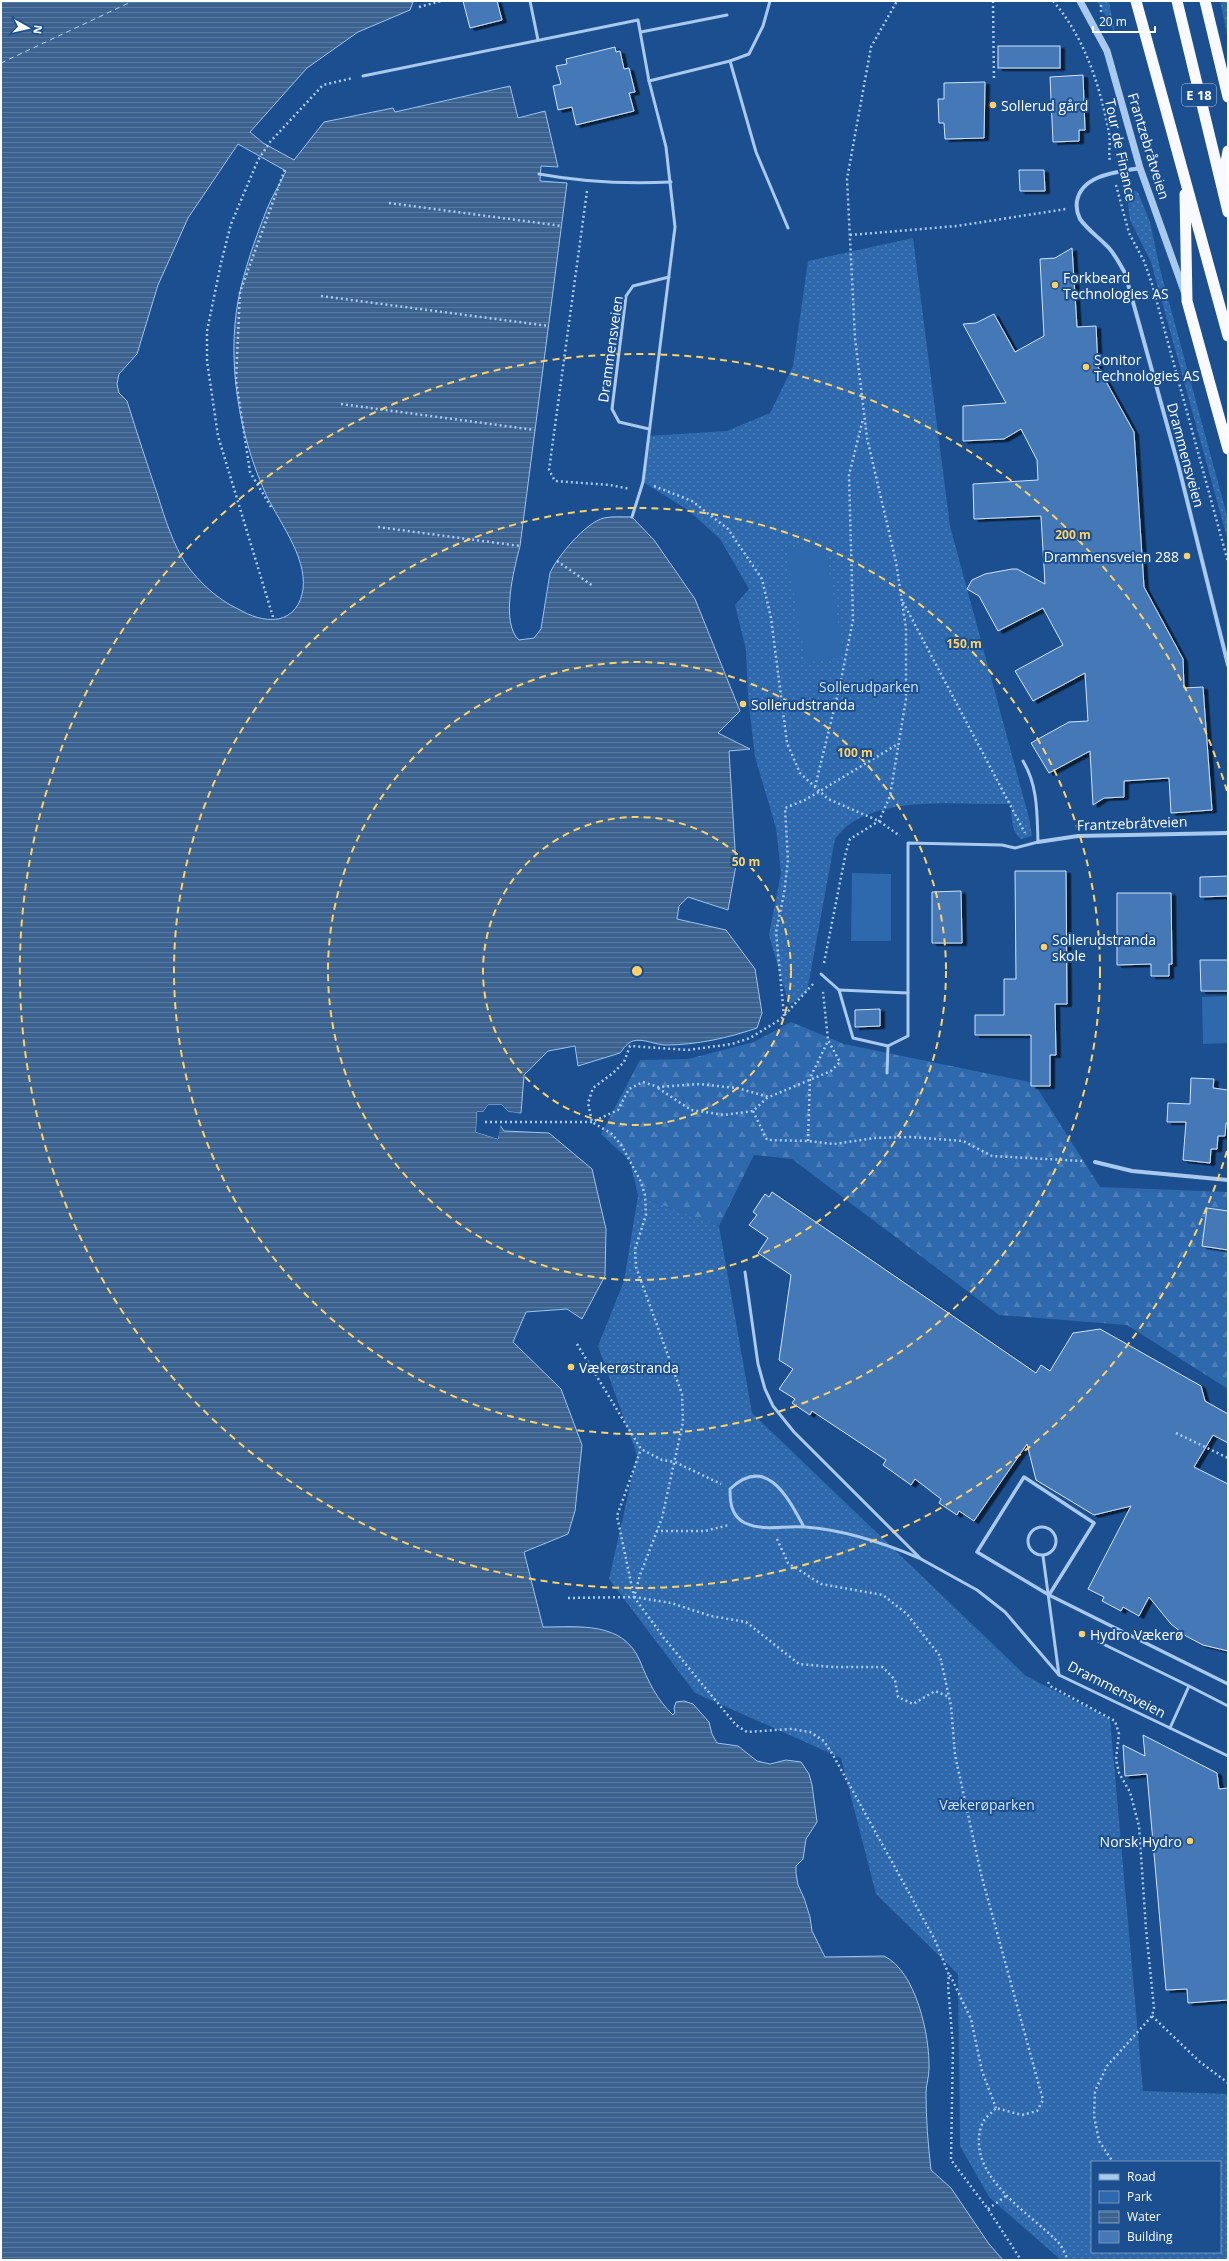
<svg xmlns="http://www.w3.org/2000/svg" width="1229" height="2261" font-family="'Open Sans',sans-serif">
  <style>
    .green { fill: url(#green-dots); fill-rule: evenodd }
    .forest { fill: url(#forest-firs) }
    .pitch { fill: #2e69ad }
    .water { fill: url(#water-rules); stroke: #9cc4f0; fill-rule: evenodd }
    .pier { fill: #1b4f8f }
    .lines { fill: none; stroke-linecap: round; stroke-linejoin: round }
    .ferry { stroke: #b5d3f5; stroke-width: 1; stroke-dasharray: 5 4; stroke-linecap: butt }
    .building { fill: #4478b7; stroke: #cfe3fa; filter: url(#shadow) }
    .path { stroke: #a9c9ee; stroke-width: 2.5; stroke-dasharray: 2 3; stroke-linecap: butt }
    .service { stroke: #a9c9ee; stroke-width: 3 }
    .pedestrian { stroke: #a9c9ee; stroke-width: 3.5 }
    .minor { stroke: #a9c9ee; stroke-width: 4 }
    .tertiary { stroke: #a9c9ee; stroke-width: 7 }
    .trunk { stroke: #f8faff; stroke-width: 11 }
    .ring { fill: none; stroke: #ffd166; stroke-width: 2; stroke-dasharray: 7 5 }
    .poi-dot { fill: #ffd166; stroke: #1b4f8f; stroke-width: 1.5 }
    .labels { text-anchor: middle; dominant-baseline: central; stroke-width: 4; stroke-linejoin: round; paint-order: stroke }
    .shield { fill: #1b4f8f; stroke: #bbcadd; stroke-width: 1 }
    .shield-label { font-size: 13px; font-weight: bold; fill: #fff }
    .poi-label { font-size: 14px; fill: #fff; stroke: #1b4f8f; text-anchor: start }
    .street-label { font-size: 14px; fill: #fff; stroke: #1b4f8f }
    .park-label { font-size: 14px; fill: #cfe3fa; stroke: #1b4f8f }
    .centre { fill: #ffd166; stroke: #1b4f8f; stroke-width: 2 }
    .ring-label { font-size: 12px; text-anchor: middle; font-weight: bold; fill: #ffd166; stroke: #1b4f8f; stroke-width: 4; stroke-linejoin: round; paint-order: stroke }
  </style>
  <defs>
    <pattern id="green-dots" width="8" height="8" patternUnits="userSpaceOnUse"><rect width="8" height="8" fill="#2e69ad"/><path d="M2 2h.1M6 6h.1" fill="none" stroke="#4d80b9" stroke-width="1.8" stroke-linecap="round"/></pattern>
    <pattern id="forest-firs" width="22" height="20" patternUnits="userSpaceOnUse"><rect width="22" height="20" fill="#2e69ad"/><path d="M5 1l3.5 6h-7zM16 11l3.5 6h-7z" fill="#4d80b9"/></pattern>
    <pattern id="water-rules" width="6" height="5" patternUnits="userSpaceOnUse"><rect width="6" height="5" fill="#3c6290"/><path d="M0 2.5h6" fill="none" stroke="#597aa1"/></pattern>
    <filter id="shadow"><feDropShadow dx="4.5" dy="2.5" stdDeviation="0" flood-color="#0009"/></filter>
  </defs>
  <rect width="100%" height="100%" fill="#1b4f8f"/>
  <!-- green -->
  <g class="green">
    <path d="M1097 1H1109L1115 33Z"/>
    <path d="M1220 1H1228V39Z"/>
    <path d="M1126 188 1138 192 1150 222 1160 269 1228 519V541L1151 262 1130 220Z"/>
    <path d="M913 238 950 526 1029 818 1032 836 1021 839C1010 830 1012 817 1011 804 961 805 891 795 848 825 843 829 839 834 835 839L807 992 789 1005 769 935 781 873 776 828 755 757 748 697 746 650 735 605 749 589 720 539 688 510 643 482 648 436 727 431 770 413 793 366 808 261Z"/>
    <path d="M638 1196 719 1226 752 1413 1026 1676 1110 1719 1143 2091 1228 2094V2260H1061L989 2197 960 2146 958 1974 876 1894 841 1758 695 1693 609 1579 637 1455 598 1346 624 1281ZM1092 2162H1220V2252H1092Z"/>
  </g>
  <!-- forest -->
  <path class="forest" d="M791 1022 844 1044 1034 1083 1100 1187 1228 1192V1389L1127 1325 999 1315 792 1159 754 1155 719 1226 638 1196 630 1161 601 1134 640 1060 688 1059 754 1042Z"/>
  <!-- pitch -->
  <g class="pitch">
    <path d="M824 543 844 656 806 663 786 549Z"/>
    <path d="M852 873 891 874V941H851Z"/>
    <path d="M1227 996 1228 1043 1203 1044 1202 997Z"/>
  </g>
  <!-- water -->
  <path class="water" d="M1 1H416L413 2 410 10 358 32 307 68 250 132 263 143 294 160 324 122 393 108 395 112 510 86 518 118 545 111 558 167 541 166 540 181 567 183 520 546C514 569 500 623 519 640L534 638 541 629 550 573C557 557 586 522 604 518 612 516 623 517 632 517L654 540 695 599 740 711 718 733 750 749 729 751 736 865 728 910 688 897 679 906 677 919 726 930 755 969 762 1013 757 1028C728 1038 696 1045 666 1045 656 1045 643 1038 633 1041 627 1043 624 1048 620 1053L578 1066 575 1046 548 1051 524 1075 521 1113 509 1112 502 1105H488L483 1112H477L476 1132 498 1139 499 1124 504 1131 549 1133 592 1169 606 1229 605 1276 582 1319 567 1309 526 1312 513 1342 561 1389 582 1445 575 1511 568 1534 524 1552 543 1627C579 1627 623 1621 640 1661 648 1681 657 1700 673 1715L675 1712 674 1708 676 1702 684 1701 693 1704 709 1722 712 1734 717 1743 738 1746 757 1761 770 1764 786 1760 801 1762 809 1774 812 1785 817 1822 806 1839 803 1859 796 1866V1873L798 1885 804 1898 810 1917 812 1931 825 1957 884 1956C916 1971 930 2036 929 2069 929 2077 926 2085 926 2093 926 2119 928 2144 931 2170L951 2188 989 2244 1003 2260H1ZM238 144 286 171C280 184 272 196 267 209 255 239 244 270 238 301 227 363 239 433 264 490 277 520 307 555 303 589 301 604 293 616 278 619 263 621 251 616 238 609 217 599 200 583 186 564 173 544 165 519 158 496 147 464 137 433 127 401L119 393 117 384 119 374 137 354 158 285 188 218Z"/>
  <!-- pier -->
  <path class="pier" d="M488 1105H502L509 1112 523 1113 509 1114 501 1107H489L484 1114H479L478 1131 496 1136 497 1124 501 1123 498 1139 476 1132 477 1112H483Z"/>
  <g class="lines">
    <!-- ferry -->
    <path class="ferry" d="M1 63 133 1"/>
  </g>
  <!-- building -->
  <g class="building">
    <path d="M463 1H497L502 20 470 28Z"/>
    <rect x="998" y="46" width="62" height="22"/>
    <path d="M615 47 616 52 620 51 624 69 629 68 635 92 629 93 634 111 576 125 572 107 558 110 553 86 561 84 556 66 567 64 566 59Z"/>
    <path d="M1083 75 1085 130H1079V141L1053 142 1050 77Z"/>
    <path d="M985 82 984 138 945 139 944 123H939L938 99H944V83Z"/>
    <path d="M1019 170H1044L1045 191H1020Z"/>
    <path d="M1072 248 1077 327 1096 326 1098 367 1134 432 1144 587 1183 659 1184 688 1203 687 1212 810 1171 813 1169 778 1124 781V797L1104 798 1093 805 1090 751 1049 773 1031 743 1069 722 1088 721 1085 673 1033 701 1015 671 1063 645 1043 608 998 631 979 596 967 589 972 580 985 574 1012 569H1017L1045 584 1041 516 974 519 973 484 1038 480 1037 460 1021 429 1004 439 963 441V406L1006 403 963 324 976 323 994 314 1015 352 1044 336 1040 259 1055 258Z"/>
    <path d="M1015 871H1066L1067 1004H1055L1056 1055H1050V1086H1031V1035H975V1015H1004V979H1016Z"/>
    <path d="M1228 876V896L1200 897V877Z"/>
    <path d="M961 891 962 943H932V892Z"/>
    <path d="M1117 893H1171L1172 964H1169V976H1151V964L1117 965Z"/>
    <path d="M1200 960H1228V991H1201Z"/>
    <path d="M880 1009V1026L855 1027V1010Z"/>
    <path d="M1191 1078 1214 1079 1213 1088 1228 1090V1123H1226L1225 1136H1218L1217 1149H1211L1210 1163 1183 1160 1186 1122H1167L1168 1103 1190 1104Z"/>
    <path d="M772 1192 1036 1373 1041 1365 1050 1371 1073 1333 1100 1329 1201 1386 1205 1401 1228 1414V1443L1213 1435 1194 1467 1228 1484V1651L1203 1645 1186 1636 1171 1624 1149 1597 1139 1616 1123 1607 1121 1611 1102 1601 1104 1597 1088 1589 1131 1506 1094 1515 1036 1480 1027 1444 974 1521 959 1511 957 1515 939 1503 941 1499 915 1479 911 1485 883 1465 886 1460 812 1411 810 1415 792 1403 795 1399 779 1389 793 1369 779 1360 791 1275 758 1253 768 1238 749 1225 757 1215 753 1212 765 1194 769 1197Z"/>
    <path d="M1207 1208 1228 1211V1250L1202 1246Z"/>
    <path d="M1143 1735 1217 1773 1219 1789 1228 1788V2000L1188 2003 1187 1989 1166 1990 1147 1774 1125 1776 1123 1745 1145 1756Z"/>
  </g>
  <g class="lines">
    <!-- path -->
    <g class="path">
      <path d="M993 1 994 81"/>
      <path d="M1053 1C1085 38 1100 86 1109 133 1111 143 1108 152 1110 161"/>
      <path d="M419 7 441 1"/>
      <path d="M1101 12V1"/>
      <path d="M1116 185 1129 233 1144 261 1152 284 1228 562"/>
      <path d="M587 191 549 470 555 481 610 485 630 489"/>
      <path d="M389 203 562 226"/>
      <path d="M850 235 957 226 1066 209"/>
      <path d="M321 296 549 326"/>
      <path d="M341 404 535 430"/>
      <path d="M654 486 692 501 728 529 762 579 771 618 787 743 800 773 828 799 879 821 900 836"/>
      <path d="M271 507 250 472 236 380 240 292 285 169"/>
      <path d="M378 527 520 546"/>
      <path d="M557 561 593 586"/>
      <path d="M903 602 1025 833"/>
      <path d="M273 617 218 436 207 361V331L221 263 231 224 258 160 270 142 323 85 353 78"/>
      <path d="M815 787 840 685 853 620 849 475 863 419"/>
      <path d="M824 963 846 852 850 839 879 821 890 796 906 699V628L896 562 867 438 855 338 847 179 871 47 897 1"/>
      <path d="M813 984 781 1019 750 1038 732 1044 688 1050 630 1046 624 1062 613 1073 593 1088 588 1103 592 1122 612 1134 622 1146 641 1182 645 1195 646 1215 635 1249 636 1267 682 1394 683 1422 662 1518 640 1575 634 1597 664 1638 736 1725 747 1732 791 1729 810 1732 824 1741 833 1755 935 1940 949 1975 948 1985 953 2046 951 2160 988 2209 1021 2260"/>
      <path d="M784 1016 776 932 784 894 788 860 785 808 805 800 898 744"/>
      <path d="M658 1088 691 1110 724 1115 753 1111 768 1097"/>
      <path d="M753 1111 767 1140 808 1141 834 1144 874 1138 911 1137 963 1141 992 1156 1083 1161"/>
      <path d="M485 1122H592L618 1110 629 1089 643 1082 658 1087 699 1084 737 1088 769 1097 831 1071 840 1062 828 1040 823 992"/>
      <path d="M808 1141 810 1078 828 1041"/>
      <path d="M577 1344 641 1449 662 1460 675 1462 721 1484"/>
      <path d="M1176 1433 1228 1458"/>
      <path d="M656 1531H705L729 1525"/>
      <path d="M777 1539 788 1563 821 1584 883 1595 907 1614 940 1656 951 1706 955 1755 981 1874 1043 2100 1037 2111 1022 2115 996 2108C992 2113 984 2118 982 2124 964 2174 1028 2212 1057 2241 1062 2246 1065 2254 1068 2260"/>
      <path d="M634 1597 671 1603 711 1616 746 1622 799 1664 833 1667H883L895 1680 898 1697 913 1704 935 1691 949 1697"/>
      <path d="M568 1598 634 1597 617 1516 641 1449"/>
      <path d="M1048 1682 1050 1686 1115 1721 1119 1734 1116 1759 1119 1773 1130 1792 1139 1826 1146 1929 1154 2008 1152 2016 1107 2066 1095 2091 1094 2116 1099 2141 1113 2162"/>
      <path d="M950 1975 971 2019 982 2071 996 2108"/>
      <path d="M1152 2016 1200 2062 1228 2083"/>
      <path d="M988 2209 1006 2196"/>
    </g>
    <!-- service -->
    <g class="service">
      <path d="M530 1 538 40"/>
      <path d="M641 32 727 15"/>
      <path d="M730 61 756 152 788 228"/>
      <path d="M363 76 638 20 649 81 666 147 675 227 643 482 632 517"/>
      <path d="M649 81 730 61 749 54 763 26 770 1"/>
      <path d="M539 174C582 182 627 184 671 182"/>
      <path d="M649 429 619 422 612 409 626 296 633 286 669 277"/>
      <path d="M821 974 839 990"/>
      <path d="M888 1046 853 1038 839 990 908 993"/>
      <path d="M887 1073 888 1046 908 1036V843L1002 845 1015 848 1038 842C1037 813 1038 786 1023 761"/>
      <path d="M745 1272 758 1364 765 1389 773 1406 794 1432 921 1559 977 1590 1005 1612 1059 1675"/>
      <circle cx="1042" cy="1541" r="14"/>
      <path d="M804 1527C788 1498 767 1454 730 1489 730 1502 731 1516 745 1523 765 1532 783 1525 805 1527 844 1530 884 1543 919 1558"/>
      <path d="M1043 1556 1059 1675 1170 1728 1189 1686 1228 1706"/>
      <path d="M1099 1642 1189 1686"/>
      <path d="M1170 1728 1228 1756"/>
    </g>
    <!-- pedestrian -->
    <path class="pedestrian" d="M1049 1595 1094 1523 1024 1477 977 1552 1049 1595 1228 1684"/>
    <!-- minor -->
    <g class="minor">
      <path d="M1140 168C1119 172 1082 174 1077 201 1076 207 1077 213 1080 219 1087 229 1097 236 1106 245 1114 252 1119 263 1125 273L1179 468 1228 665"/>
      <path d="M1038 842 1078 836 1228 833"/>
      <path d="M1095 1162 1132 1171 1228 1180"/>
    </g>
    <!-- tertiary -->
    <path class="tertiary" d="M1080 1 1107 51 1140 168 1185 294"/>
    <!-- trunk -->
    <g class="trunk">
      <path d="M1136 1 1228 336"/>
      <path d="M1177 1 1228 212"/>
      <path d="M1205 1 1228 97"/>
      <path d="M1222 185 1228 151"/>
      <path d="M1185 194 1187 301 1228 449"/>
    </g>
  </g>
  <!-- distance rings -->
  <g class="ring">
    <circle cx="637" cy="971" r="154"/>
    <circle cx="637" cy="971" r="309"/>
    <circle cx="637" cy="971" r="463"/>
    <path d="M1227 1151A617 617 0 1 1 1227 791"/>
  </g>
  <!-- markers -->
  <g class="poi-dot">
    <circle cx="993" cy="105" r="4"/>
    <circle cx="1055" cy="285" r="4"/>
    <circle cx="1086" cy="367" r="4"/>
    <circle cx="1187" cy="556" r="4"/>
    <circle cx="743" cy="704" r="4"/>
    <circle cx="1044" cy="947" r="4"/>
    <circle cx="571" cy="1367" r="4"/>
    <circle cx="1082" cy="1634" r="4"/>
    <circle cx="1190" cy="1841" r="4"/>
  </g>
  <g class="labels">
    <!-- shield labels -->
    <rect class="shield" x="1182" y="84" width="34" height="22" rx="3"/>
    <g class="shield-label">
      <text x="1199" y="95">E 18</text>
    </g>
    <!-- poi labels -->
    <g class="poi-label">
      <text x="1001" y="105">Sollerud gård</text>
      <text x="1063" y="277">Forkbeard<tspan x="1063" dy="16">Technologies AS</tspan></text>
      <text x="1094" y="359">Sonitor<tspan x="1094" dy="16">Technologies AS</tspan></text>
      <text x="1179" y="556" text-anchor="end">Drammensveien 288</text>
      <text x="751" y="704">Sollerudstranda</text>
      <text x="1052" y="939">Sollerudstranda<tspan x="1052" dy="16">skole</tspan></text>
      <text x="579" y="1367">Vækerøstranda</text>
      <text x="1090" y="1634">Hydro Vækerø</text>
      <text x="1182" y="1841" text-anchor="end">Norsk Hydro</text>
    </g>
    <!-- street labels -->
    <g class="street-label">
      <text transform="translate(1149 146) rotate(73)">Frantzebråtveien</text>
      <text transform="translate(1121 150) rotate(78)">Tour de Finance</text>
      <text transform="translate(610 349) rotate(-82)">Drammensveien</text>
      <text transform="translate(1186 455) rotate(75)">Drammensveien</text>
      <text transform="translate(1132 823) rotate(-2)">Frantzebråtveien</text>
      <text transform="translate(1117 1689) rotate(27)">Drammensveien</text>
    </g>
    <!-- park labels -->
    <g class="park-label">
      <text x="869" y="686">Sollerudparken</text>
      <text x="987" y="1804">Vækerøparken</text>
    </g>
  </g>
  <circle cx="637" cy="971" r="6" class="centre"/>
  <g class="ring-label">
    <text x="1073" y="539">200 m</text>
    <text x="964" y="648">150 m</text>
    <text x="855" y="757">100 m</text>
    <text x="746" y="866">50 m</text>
  </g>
  <!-- border -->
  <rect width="1229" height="2261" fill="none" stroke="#ffffff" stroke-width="4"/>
  <!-- legend -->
  <rect x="1091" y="2161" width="130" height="92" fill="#1b4f8f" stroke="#7695bc"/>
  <rect x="1099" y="2174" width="20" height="6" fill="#a9c9ee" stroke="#7695bc"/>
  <text x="1127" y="2181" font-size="12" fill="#ffffff">Road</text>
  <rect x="1099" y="2191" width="20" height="12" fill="#2e69ad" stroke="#7695bc"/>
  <text x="1127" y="2201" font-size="12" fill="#ffffff">Park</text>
  <rect x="1099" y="2211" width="20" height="12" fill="url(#water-rules)" stroke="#7695bc"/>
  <text x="1127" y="2221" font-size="12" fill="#ffffff">Water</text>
  <rect x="1099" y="2231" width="20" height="12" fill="#4478b7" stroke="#7695bc"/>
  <text x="1127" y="2241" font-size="12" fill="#ffffff">Building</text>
  <!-- north arrow -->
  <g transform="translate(28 28) rotate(98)" stroke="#1b4f8f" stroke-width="3" paint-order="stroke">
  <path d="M0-3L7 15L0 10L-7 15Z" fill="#ffffff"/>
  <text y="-6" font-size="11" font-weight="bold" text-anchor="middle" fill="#ffffff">N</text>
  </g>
  <!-- scale -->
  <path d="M1093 26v6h62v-6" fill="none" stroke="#ffffff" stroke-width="2"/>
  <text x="1099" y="26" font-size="12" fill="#ffffff" stroke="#1b4f8f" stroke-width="3" paint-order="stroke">20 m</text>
</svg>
